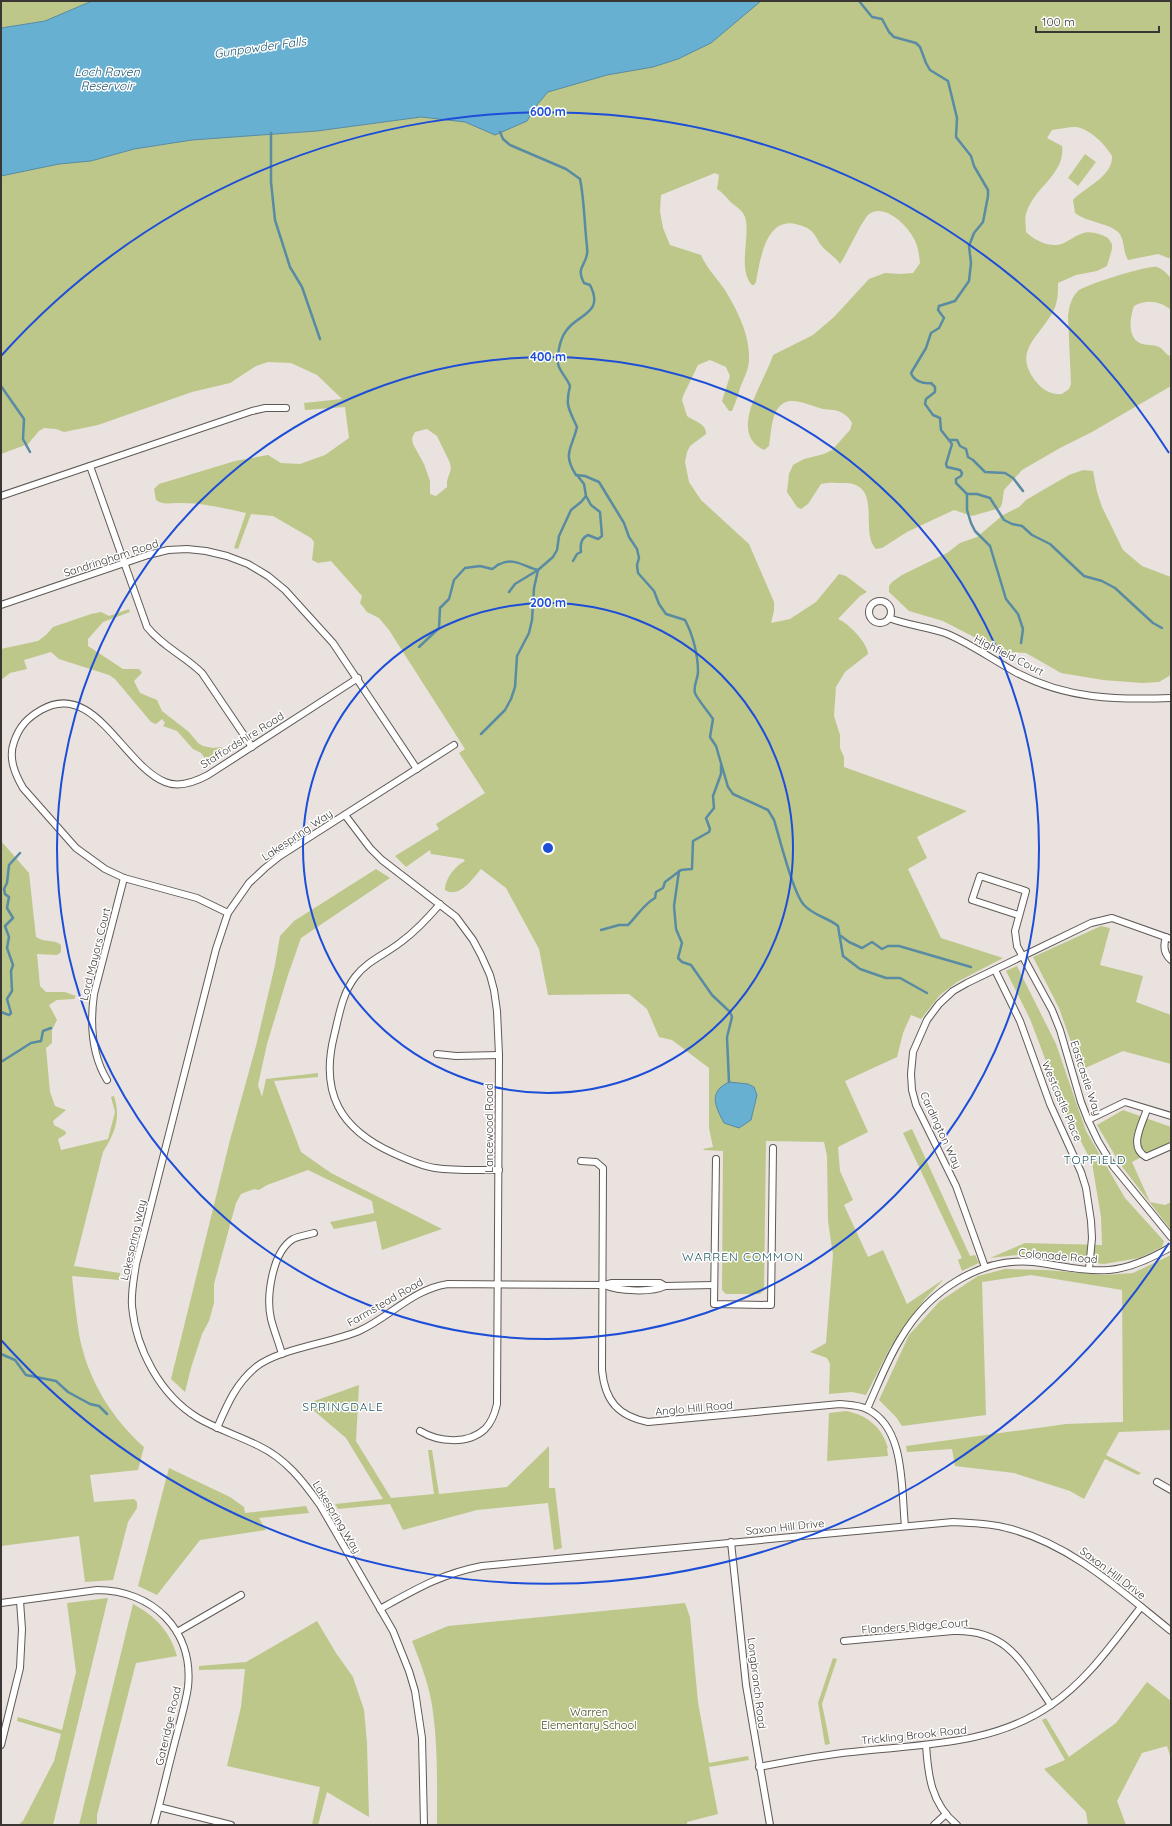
<svg xmlns="http://www.w3.org/2000/svg" width="1172" height="1826" font-family="Quicksand,sans-serif">
  <style>
    .green { fill: #bec78a; fill-rule: evenodd }
    .water { fill: #67b0d2; stroke: #598ba3 }
    .lines { fill: none; stroke-linecap: round; stroke-linejoin: round }
    .stream { stroke: #598ba3; stroke-width: 2.5 }
    .street-casing { stroke: #605a56; stroke-width: 8 }
    .street { stroke: #fff; stroke-width: 6 }
    .ring { fill: none; stroke: #1d4ed8; stroke-width: 2 }
    .labels { text-anchor: middle; dominant-baseline: central; stroke-width: 3; stroke-linejoin: round; paint-order: stroke }
    .street-label { font-size: 11px; fill: #393634; stroke: #fff }
    .park-label { font-size: 11px; fill: #424715; stroke: #fff }
    .water-label { font-size: 12px; font-style: italic; fill: #19546c; stroke: #fff }
    .neighbourhood-label { font-size: 12px; letter-spacing: 1px; fill: #1c565e; stroke: #fff }
    .centre { fill: #1d4ed8; stroke: #fff; stroke-width: 2 }
    .ring-label { font-size: 12px; text-anchor: middle; font-weight: bold; fill: #1d4ed8; stroke: #fff; stroke-width: 3; stroke-linejoin: round; paint-order: stroke }
  </style>
  <rect width="100%" height="100%" fill="#e9e2de"/>
  <!-- green -->
  <g class="green">
    <path d="M1 1H1171V259L1158 254 1128 260C1123 252 1125 241 1119 233 1110 223 1088 223 1075 213L1073 200C1085 187 1113 177 1112 156 1105 144 1089 128 1075 127 1068 127 1060 129 1052 130L1047 138 1062 146C1066 173 1035 187 1027 211 1024 217 1026 226 1026 232 1035 241 1052 249 1064 243 1070 240 1075 236 1081 234 1089 230 1100 234 1108 238L1112 244V249L1107 266 1097 271 1076 275 1058 283C1058 293 1058 300 1054 310 1039 338 1010 352 1038 384 1044 391 1053 395 1062 394L1069 389 1071 384 1068 316C1069 307 1071 298 1078 291 1085 285 1148 265 1157 267 1163 269 1167 274 1171 278V310C1160 301 1147 299 1134 306 1130 317 1127 337 1140 343 1146 346 1153 344 1159 347 1164 349 1165 355 1171 356V386L1092 432 1060 448 1022 470 1004 490 1002 504 1000 508 972 516 954 510 907 532 882 548 876 549C859 531 883 485 846 483 838 483 829 482 821 484L808 504 801 509 797 507 787 492 789 474 793 465 804 459 824 454 832 450 850 430 852 423C850 419 847 416 844 414 837 409 830 410 823 409 809 406 790 394 779 407 771 416 771 435 769 446L764 450C726 432 766 380 773 355L813 335 834 317 869 279 885 273 901 274 913 273 920 263C919 254 918 245 913 237 906 224 884 203 869 214 862 220 847 254 840 264 835 256 827 253 821 245 817 240 815 233 810 230 807 227 802 226 799 225 766 214 760 260 756 282L754 285H752C737 269 751 236 745 217 742 208 733 206 728 199 724 195 722 192 717 189L719 175 715 173 661 195 660 211 663 228 670 245 701 255C707 269 717 278 725 290 737 310 750 335 749 359 749 369 744 378 740 388 738 396 735 404 732 411H729L722 401 730 376 726 367 710 360 698 365 683 396 682 400 687 416C694 421 707 424 706 434L690 446 687 452 685 462 689 482 701 500 749 544 774 602V611L771 623 790 619 816 602 839 574 846 576 867 592 860 596 838 619C848 623 868 643 868 654L845 672 836 687 834 716 840 735V748L844 757V767L967 811 917 837 927 858 908 869 941 938 1003 958 957 982 940 995 921 1019 911 1015 903 1033 897 1057 845 1081 868 1132 838 1147 840 1171 853 1200 844 1205 868 1257 883 1250 907 1304 944 1279 924 1300 891 1346 866 1395 852 1392 829 1394 830 1364 827 1358 810 1352 826 1343 833 1255 828 1221 827 1156 824 1142 766 1141 764 1290 760 1294H726L722 1290 723 1151 704 1150 703 1149 713 1147 709 1128V1068L672 1040 659 1037 647 1009 629 994 548 995 539 949 506 888 481 869C473 878 460 899 445 890 445 879 455 866 465 861L463 859 431 854 430 850 406 867 395 856 439 829 436 824 485 793 459 753 465 749 389 630 379 618 367 612 360 603 362 596 331 561 318 563 312 560 314 542 311 538 273 516 251 514 238 549 234 548 246 513C224 508 200 502 177 503 169 503 163 505 156 500L154 489 159 484 235 461 268 455 281 463 300 464 325 455 349 438 345 407 305 410 304 403 342 399 341 398 317 375 291 363 268 362 256 366 230 383 192 392 98 425 64 432 56 429 44 428 39 431 28 444 1 454ZM427 429 437 436 450 463 451 469 447 481V487L436 496 430 494V481L424 464 413 444 412 438 415 432Z"/>
    <path d="M1085 154 1096 162 1078 186 1068 178Z"/>
    <path d="M1083 470 1093 471 1097 492 1102 507 1123 550 1142 566 1171 577V675L1159 682 1142 683 1103 680 1061 673 1026 653 1003 652 943 621 909 611 889 592V586L892 582 902 575 947 553 960 543 977 537 1003 515 1019 507 1026 500 1043 490 1069 475Z"/>
    <path d="M129 609 130 612 103 622 88 639V646L123 669H139L142 673 134 681 140 693 157 700 162 711 189 732 198 743 203 746 213 748 220 747 225 749 224 751 213 756 216 761 213 763 207 761 201 753 193 749 177 731 163 726 165 723 162 719 156 724 151 722 115 679 109 675 59 659 51 652 24 660 27 669 10 673 1 680V649L38 641 46 635 53 627 91 614 101 612 109 616Z"/>
    <path d="M1 841 29 873 36 937C44 943 55 939 61 945V952L57 955 37 954 40 986 46 992H65L76 996 74 999 57 1000 49 1005 57 1020 52 1030V1043L46 1048 50 1092 55 1106 66 1110 53 1121 54 1125 65 1131 66 1134 58 1139 61 1150 108 1139 115 1112 111 1097 114 1096C121 1118 115 1133 103 1152L74 1266 120 1273 119 1280 72 1276C74 1296 76 1315 79 1334 87 1378 111 1418 144 1447L138 1470 90 1475 94 1502 134 1499 137 1502V1508L128 1522 113 1580 85 1582 79 1536 1 1546Z"/>
    <path d="M376 869 390 878 301 938 288 975 267 1044 258 1085 262 1097 266 1079 318 1073V1077L274 1081 301 1152 331 1173 442 1229 382 1250 376 1221 334 1229 330 1222 374 1213 372 1201 308 1170 267 1185 259 1190 254 1189 241 1194 236 1203 214 1284V1303L209 1321 202 1334 191 1368 185 1392 171 1379 230 1140 256 1046 275 965 280 936 294 921Z"/>
    <path d="M1101 926 1110 928 1100 965 1143 976 1136 1002 1171 1015V1064L1123 1051 1081 1070 1059 1008 1033 957Z"/>
    <path d="M1017 966 1056 1044 1086 1131 1125 1198 1164 1241 1162 1247 1139 1258 1104 1264 1017 1255 990 1258 1025 1243 1102 1245 1101 1217 1092 1163 1063 1106 1030 1019 1006 971Z"/>
    <path d="M1123 1110 1171 1127 1170 1142 1132 1162 1150 1202 1165 1205 1171 1202V1230L1120 1164 1097 1125Z"/>
    <path d="M912 1129 970 1256 975 1255 979 1263 962 1271 958 1260 962 1258 903 1133Z"/>
    <path d="M1171 1255V1430L1119 1432 1106 1455 1141 1473 1138 1475 1105 1459 1084 1499 1070 1491 1014 1473 955 1466 952 1449 907 1452 906 1446 1066 1424 1123 1422 1122 1290 1031 1275 982 1282 986 1415 902 1426 896 1417 879 1400 909 1335 940 1301 978 1276 1005 1269 1046 1270 1104 1275 1133 1273Z"/>
    <path d="M359 1385 356 1441 391 1498 434 1494 428 1450H432L439 1494 507 1487 549 1446V1488H555L562 1548 554 1550 548 1503 477 1510 403 1530 390 1504 338 1509 335 1504 383 1499 346 1438 306 1404Z"/>
    <path d="M846 1411C867 1415 882 1427 888 1448H887L888 1456 827 1461 829 1413Z"/>
    <path d="M169 1468 230 1497 244 1507 245 1513 306 1506 309 1513 259 1518 266 1530 200 1540 157 1595 138 1586Z"/>
    <path d="M108 1598 53 1825H18L23 1821 54 1761 61 1734 17 1721 18 1717 62 1730 76 1672 67 1603Z"/>
    <path d="M685 1603 690 1617 698 1702 709 1763 748 1756 749 1760 709 1767 718 1814 687 1822V1825H437C437 1787 438 1749 433 1712 430 1687 421 1664 412 1641L448 1626Z"/>
    <path d="M133 1604C155 1616 170 1631 177 1656L136 1663 97 1815V1825H79Z"/>
    <path d="M317 1621 336 1653 353 1677 364 1710 367 1743 369 1817 327 1792 318 1825H312L320 1787 227 1766 241 1707 245 1669 199 1670V1666L246 1662Z"/>
    <path d="M833 1658 837 1659 822 1704 830 1744 825 1745 818 1703Z"/>
    <path d="M1147 1682 1171 1701V1759L1167 1746 1142 1753 1117 1801 1126 1825H1088L1086 1812 1044 1769 1065 1760 1042 1720 1046 1718 1069 1757 1116 1723Z"/>
  </g>
  <!-- water -->
  <g class="water">
    <path d="M92 1H761L711 43 678 59 653 67 607 75 548 92 536 106 527 121 495 135 465 122 421 117 317 131 192 140 134 149 91 161 59 164 1 176V28L45 21Z"/>
    <path d="M729 1082 748 1084 754 1087 757 1095 751 1120 739 1128 724 1123C715 1106 708 1092 729 1082Z"/>
  </g>
  <g class="lines">
    <!-- stream -->
    <g class="stream">
      <path d="M859 1 872 17 882 19 889 32 894 37 916 43 920 47 926 63 930 70 948 81 957 118 956 137 971 156 974 166 988 190V196L983 222 974 233 969 246 971 263 969 281 955 301 939 306 938 310 944 318 939 328 931 333 926 348 911 373C914 381 923 384 931 383L935 387V392L926 399 925 404 933 415 940 418 941 430 952 444 946 464 947 467 960 470 962 473 961 476 956 479V483L967 494V510L971 523 975 531 990 546 1006 599 1018 614 1023 629 1021 643"/>
      <path d="M500 132 503 139 510 145 566 169 580 179C584 198 584 216 586 236 586 242 588 248 587 254 585 267 576 267 584 283L590 285C605 314 577 314 566 331 560 339 557 354 558 364 560 372 567 378 570 386 565 406 569 409 577 427 572 449 562 453 576 475L585 476 599 482 624 523 629 537 637 549 639 558 637 565 638 573 654 591 659 604 666 614 685 620C693 635 698 655 698 672 698 679 693 685 695 693 696 697 709 713 713 719L710 737 716 746 728 787 733 794 768 810 774 820C780 839 793 893 804 905 814 916 827 917 838 926L843 956 860 969 886 978H900L927 993"/>
      <path d="M271 133V182L275 220 290 267 302 287 320 339"/>
      <path d="M1 386 24 419 23 439 30 452"/>
      <path d="M949 440H957L960 446 966 449 968 457 973 460 985 472 1005 473 1013 478 1023 491"/>
      <path d="M967 494H977L990 498 1004 520 1012 524 1022 526 1032 535 1050 544 1084 576 1102 581 1115 588 1153 623 1162 628"/>
      <path d="M573 561 577 554 581 552C580 545 581 538 588 535L598 539 602 536 600 512 591 505 586 496"/>
      <path d="M509 592 515 584 538 570"/>
      <path d="M419 647 439 628 440 608 449 599 454 580 465 568 480 566 492 569C495 568 496 565 500 564 514 557 525 567 538 570"/>
      <path d="M481 734 505 710 511 699 515 687 517 656 529 633 532 620 534 588 538 570 553 557 557 550 559 536 571 510 581 502 586 496 584 484 577 475"/>
      <path d="M679 871 674 906 676 929 682 943 678 958 682 962 691 965 712 995 730 1012 732 1017 727 1037 729 1082"/>
      <path d="M601 930 619 925H628C637 916 644 904 655 898L656 892 663 888 665 882 681 870 692 869 693 841 709 832 710 829 706 818 714 808 713 796 721 774V765"/>
      <path d="M841 936 849 942 862 948 872 942 882 949 888 946H899L971 967"/>
      <path d="M1 1012 9 1015 11 1013 7 999 12 991 11 971 13 965 7 948 9 937 5 926 13 918 7 908 9 897 5 894 4 889 7 883 9 865 20 853"/>
      <path d="M1 1062 31 1043 41 1041 43 1031 51 1028"/>
      <path d="M1 1354 15 1360 26 1375 56 1381 68 1392 90 1404 99 1406 107 1414"/>
    </g>
    <!-- street casing -->
    <g class="street-casing">
      <g id="street">
        <path d="M90 466 147 627C164 648 184 655 202 673L252 747"/>
        <path d="M1 496 252 411 265 408H286"/>
        <circle cx="880" cy="612" r="11"/>
        <path d="M1 605 148 555 168 550 187 549 206 551 227 556 248 564 268 576 285 590 333 643 417 769"/>
        <path d="M889 618C907 625 927 627 945 633 970 643 993 660 1017 673 1067 699 1116 700 1171 698"/>
        <path d="M345 815 370 848 382 860 456 917 473 940 481 955 490 975 494 990 497 1011 499 1055 497 1404C495 1413 492 1422 485 1429 468 1445 438 1442 420 1431"/>
        <path d="M440 904C428 918 416 931 401 942 386 954 367 961 355 977 342 994 339 1016 334 1036 320 1093 340 1129 393 1153 406 1159 421 1166 435 1168 456 1171 478 1170 499 1170"/>
        <path d="M228 913 197 898 124 878 105 869 76 848 23 788C15 774 8 758 14 742 19 727 27 718 41 710 94 679 123 765 165 782 179 788 195 782 208 775L358 678"/>
        <path d="M1018 915 972 900 980 876 1026 891 1015 931 1017 946 1052 1010 1060 1030 1081 1102 1088 1120 1098 1141 1113 1166 1171 1237"/>
        <path d="M1166 937C1163 946 1164 954 1171 960"/>
        <path d="M995 970 1020 1021 1050 1104 1081 1172 1086 1188 1091 1221 1092 1238 1089 1269"/>
        <path d="M437 1054 456 1056 499 1055"/>
        <path d="M107 1080C92 1055 90 1023 94 994L124 878"/>
        <path d="M1147 1109C1142 1125 1128 1147 1146 1157L1171 1146"/>
        <path d="M1088 1120 1125 1102 1171 1116"/>
        <path d="M716 1159 714 1304 771 1305 773 1148"/>
        <path d="M581 1161 596 1162 603 1168 602 1370C605 1401 618 1416 648 1422L840 1404C850 1405 859 1405 867 1409 906 1428 901 1489 905 1526"/>
        <path d="M985 1267 956 1186 916 1105 912 1090 911 1074 913 1052 927 1020 939 1004 953 991 967 983 1091 923 1112 918 1171 939"/>
        <path d="M604 1285C619 1291 651 1293 665 1286L714 1285"/>
        <path d="M282 1354C279 1343 274 1331 271 1319 266 1297 272 1252 293 1239 299 1236 307 1235 314 1233"/>
        <path d="M867 1409C878 1385 887 1360 901 1338 928 1292 979 1257 1033 1262 1058 1265 1084 1272 1109 1270 1131 1268 1152 1258 1171 1247"/>
        <path d="M217 1428C227 1405 236 1383 256 1367 278 1349 331 1343 359 1331 390 1317 413 1289 448 1284L604 1285 612 1283H660L665 1286"/>
        <path d="M1157 1482 1171 1490"/>
        <path d="M731 1542 746 1685 770 1825"/>
        <path d="M1 1603 97 1590C152 1590 194 1630 188 1687 186 1702 181 1718 177 1734 169 1764 162 1795 154 1825"/>
        <path d="M380 1609C416 1589 441 1574 482 1566L953 1522C971 1523 990 1523 1007 1528 1071 1544 1121 1591 1171 1631"/>
        <path d="M177 1632 241 1595"/>
        <path d="M844 1641 953 1631C1009 1629 1023 1665 1051 1705"/>
        <path d="M1 1745 20 1668 22 1629 20 1601"/>
        <path d="M926 1745C928 1775 931 1804 957 1825"/>
        <path d="M759 1767C790 1761 821 1755 852 1752 920 1744 992 1746 1051 1705 1088 1680 1114 1641 1141 1607"/>
        <path d="M159 1807 231 1825"/>
        <path d="M424 1825 422 1738 415 1691 409 1671 393 1631 320 1505C303 1481 286 1459 259 1446 239 1436 217 1429 198 1418 160 1395 136 1349 132 1306 131 1292 134 1278 136 1264L216 949 228 913 249 883 265 868 280 856 454 745"/>
        <path d="M934 1825 946 1814"/>
      </g>
    </g>
    <!-- street -->
    <use href="#street" class="street"/>
  </g>
  <!-- distance rings -->
  <g class="ring">
    <circle cx="548" cy="848" r="245"/>
    <circle cx="548" cy="848" r="491"/>
    <path d="M1169 1243A736 736 0 0 1 1 1340M1 356A736 736 0 0 1 1169 453"/>
  </g>
  <g class="labels">
    <!-- street labels -->
    <g class="street-label">
      <text transform="translate(111 558) rotate(-18)">Sandringham Road</text>
      <text transform="translate(1009 655) rotate(27)">Highfield Court</text>
      <text transform="translate(242 740) rotate(-32)">Staffordshire Road</text>
      <text transform="translate(297 835) rotate(-34)">Lakespring Way</text>
      <text transform="translate(95 954) rotate(-76)">Lord Mayors Court</text>
      <text transform="translate(1086 1078) rotate(72)">Eastcastle Way</text>
      <text transform="translate(1062 1101) rotate(67)">Westcastle Place</text>
      <text transform="translate(489 1128) rotate(-90)">Lancewood Road</text>
      <text transform="translate(941 1130) rotate(65)">Cardington Way</text>
      <text transform="translate(133 1240) rotate(-77)">Lakespring Way</text>
      <text transform="translate(1058 1256) rotate(5)">Colonade Road</text>
      <text transform="translate(385 1302) rotate(-30)">Farmstead Road</text>
      <text transform="translate(694 1408) rotate(-5)">Anglo Hill Road</text>
      <text transform="translate(337 1517) rotate(59)">Lakespring Way</text>
      <text transform="translate(785 1527) rotate(-6)">Saxon Hill Drive</text>
      <text transform="translate(1113 1573) rotate(37)">Saxon Hill Drive</text>
      <text transform="translate(915 1626) rotate(-4)">Flanders Ridge Court</text>
      <text transform="translate(757 1683) rotate(83)">Longbranch Road</text>
      <text transform="translate(168 1726) rotate(-77)">Gateridge Road</text>
      <text transform="translate(914 1735) rotate(-6)">Trickling Brook Road</text>
    </g>
    <!-- park labels -->
    <g class="park-label">
      <text x="589" y="1712">Warren<tspan x="589" dy="13">Elementary School</tspan></text>
    </g>
    <!-- water labels -->
    <g class="water-label">
      <text transform="translate(260 47) rotate(-8)">Gunpowder Falls</text>
      <text x="107" y="71">Loch Raven<tspan x="107" dy="14">Reservoir</tspan></text>
    </g>
    <!-- neighbourhood labels -->
    <g class="neighbourhood-label">
      <text x="1095" y="1159">TOPFIELD</text>
      <text x="743" y="1256">WARREN COMMON</text>
      <text x="343" y="1406">SPRINGDALE</text>
    </g>
  </g>
  <circle cx="548" cy="848" r="6" class="centre"/>
  <g class="ring-label">
    <text x="548" y="116">600 m</text>
    <text x="548" y="361">400 m</text>
    <text x="548" y="607">200 m</text>
  </g>
  <!-- border -->
  <rect width="1172" height="1826" fill="none" stroke="#393634" stroke-width="4"/>
  <!-- scale -->
  <path d="M1036 26v6h123v-6" fill="none" stroke="#393634" stroke-width="2"/>
  <text x="1042" y="26" font-size="12" fill="#393634" stroke="#ffffff" stroke-width="3" paint-order="stroke">100 m</text>
</svg>
